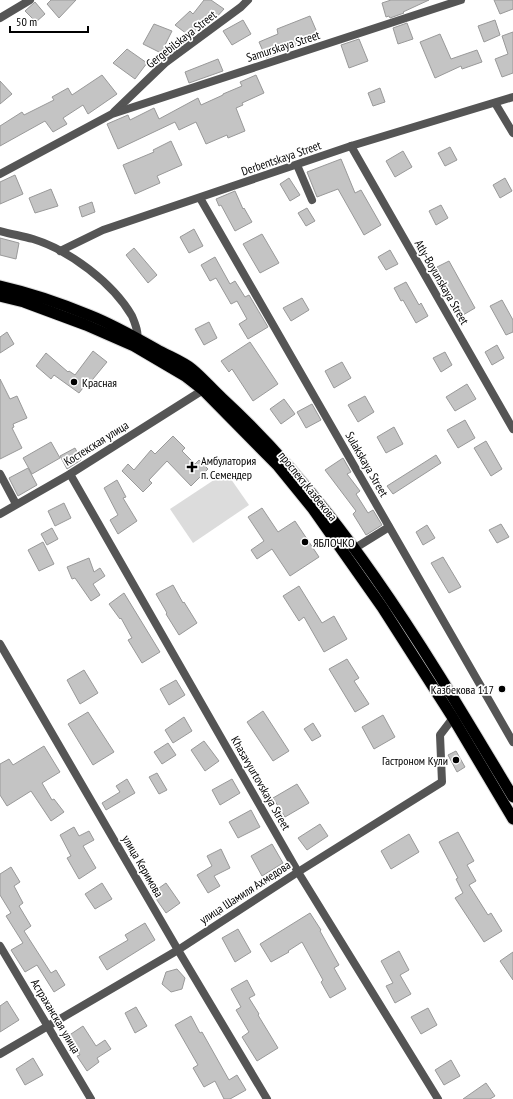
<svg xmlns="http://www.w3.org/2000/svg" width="513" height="1099" font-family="'PT Sans Narrow',sans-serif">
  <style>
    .green { fill: #dcdcdc }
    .building { fill: #c4c4c4; stroke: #999 }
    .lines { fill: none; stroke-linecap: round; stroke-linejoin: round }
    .trunk-casing { stroke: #dbdbdb; stroke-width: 13 }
    .minor { stroke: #555; stroke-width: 8 }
    .trunk { stroke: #000; stroke-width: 11 }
    .poi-dot { fill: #000; stroke: #fff; stroke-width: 1.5 }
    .labels { text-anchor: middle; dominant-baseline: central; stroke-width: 3.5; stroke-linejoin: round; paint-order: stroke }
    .street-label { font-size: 12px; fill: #000; stroke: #fff }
    .poi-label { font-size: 12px; fill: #000; stroke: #fff; text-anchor: start }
  </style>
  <rect width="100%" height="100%" fill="#fff"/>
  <!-- green -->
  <path class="green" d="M226 472 249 505 193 543 170 509Z"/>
  <!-- building -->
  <g class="building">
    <path d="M51 0H76L59 18 47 4Z"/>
    <path d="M204 0H211L224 9 214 20 210 18 191 37 175 25 190 11 193 14Z"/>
    <path d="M391 0H429L403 12 404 13 390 18 389 16 386 17 382 3Z"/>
    <path d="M494 0H513V9L500 14Z"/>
    <path d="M35 2 45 14 36 22 25 11Z"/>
    <path d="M310 16 319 37 266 58 259 42 278 34 277 29Z"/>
    <path d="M243 20 251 34 232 45 223 31Z"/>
    <path d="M495 20 500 35 484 42 478 26Z"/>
    <path d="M407 23 413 39 398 44 393 28Z"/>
    <path d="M154 24 172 31 161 53 143 44Z"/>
    <path d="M513 32V73L502 77 495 59 508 54 502 36Z"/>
    <path d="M440 34 451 59 477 50 482 62 462 69 461 66 435 78 420 42Z"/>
    <path d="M359 39 368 61 349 68 341 45Z"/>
    <path d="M127 49 147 63 135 79 113 63Z"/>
    <path d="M218 59 223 71 189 83 185 72Z"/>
    <path d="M102 75 117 94 88 114 83 105 63 118 67 124 53 132 45 121 0 146V126L22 112 24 115 54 100 52 97 68 88 72 95Z"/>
    <path d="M256 75 264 93 242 103 243 105 236 108 245 131 228 138 227 135 206 144 196 122 179 130 175 122 118 149 107 124 128 115 130 120 154 108 159 119 198 98 201 105 223 95V94L242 86 240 82Z"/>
    <path d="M0 81 12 94 0 104Z"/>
    <path d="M380 88 385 102 373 106 368 93Z"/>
    <path d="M171 141 182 165 157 176 160 183 135 194 123 165 154 152 153 150Z"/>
    <path d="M450 147 457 160 445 166 438 153Z"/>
    <path d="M403 151 412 167 395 177 386 161Z"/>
    <path d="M341 159 355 193 361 190 381 225 364 235 338 189 317 197 307 172Z"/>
    <path d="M15 175 23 194 0 204V182Z"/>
    <path d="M289 178 300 195 290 201 280 184Z"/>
    <path d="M505 178 512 191 500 198 493 185Z"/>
    <path d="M51 189 58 206 35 213 29 198Z"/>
    <path d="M235 191 243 209 244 208 252 222 235 231 221 205 219 206 216 199Z"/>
    <path d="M92 202 95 212 82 217 79 207Z"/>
    <path d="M441 205 448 218 436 225 429 211Z"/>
    <path d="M307 208 315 221 306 226 298 213Z"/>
    <path d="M194 229 203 246 189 253 180 237Z"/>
    <path d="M262 234 279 263 260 273 243 244Z"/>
    <path d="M0 238 19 243 16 259 0 255Z"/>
    <path d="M134 248 157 275 148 283 126 255Z"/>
    <path d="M390 250 398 264 386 270 378 257Z"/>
    <path d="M215 257 230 284 235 281 245 297 249 295 268 327 248 339 239 324 247 319 237 301 231 304 216 278 210 281 201 265Z"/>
    <path d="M449 261 475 308 463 315 437 267Z"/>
    <path d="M406 282 419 305 421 303 428 316 416 323 403 300 401 301 394 288Z"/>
    <path d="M302 298 309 310 291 321 283 308Z"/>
    <path d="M502 300 513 320V332L506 335 490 306Z"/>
    <path d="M209 322 217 338 204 345 195 329Z"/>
    <path d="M7 332 14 344 0 353V337Z"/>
    <path d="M250 342 278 384 253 401 232 369 229 372 221 361Z"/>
    <path d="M497 345 504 358 492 365 485 352Z"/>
    <path d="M93 351 107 362 88 385 86 384 79 393 54 375 51 379 36 366 46 353 68 372 69 371 75 375Z"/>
    <path d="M445 352 452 365 441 372 433 358Z"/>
    <path d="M342 362 351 378 334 388 325 371Z"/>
    <path d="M0 379 10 399 17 396 27 418 13 424 14 427 12 428 22 448 0 459Z"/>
    <path d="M467 384 476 399 455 411 446 397Z"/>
    <path d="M365 396 374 412 358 422 348 405Z"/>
    <path d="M284 399 295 414 281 424 270 409Z"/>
    <path d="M312 404 321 420 306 428 297 412Z"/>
    <path d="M465 420 475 438 458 448 447 430Z"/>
    <path d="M394 427 403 444 386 453 377 437Z"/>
    <path d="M173 436 185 448 182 451 195 464 199 460 208 469 191 486 167 461 149 480 152 483 143 492 122 471 128 464 134 470 151 450 155 454Z"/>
    <path d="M486 441 502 469 491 476 474 448Z"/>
    <path d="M51 442 60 458 32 474 23 458Z"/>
    <path d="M75 448 81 460 67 469 60 456Z"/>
    <path d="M436 455 441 463 393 494 387 486Z"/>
    <path d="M343 458 351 472 347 474 360 491 356 494 368 513 373 510 382 525 366 535 353 514 356 511 325 470Z"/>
    <path d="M28 468 37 485 18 496 9 478Z"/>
    <path d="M117 480 126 497 123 498 137 521 118 534 110 520 118 515 104 488Z"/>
    <path d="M64 503 71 518 55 526 48 511Z"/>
    <path d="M262 508 278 532 295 521 319 557 290 576 272 549 257 559 251 550 264 541 248 517Z"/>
    <path d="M501 524 509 537 497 543 489 530Z"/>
    <path d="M427 525 435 538 423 545 416 532Z"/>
    <path d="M52 528 58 539 47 545 41 534Z"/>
    <path d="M43 542 54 564 39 571 28 550Z"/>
    <path d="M443 557 461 587 449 593 431 563Z"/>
    <path d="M89 558 94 572 100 568 105 576 93 584 100 595 91 601 75 578 72 579 67 567Z"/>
    <path d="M173 585 183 603 184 602 197 623 179 635 166 614 167 613 156 594Z"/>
    <path d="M299 586 322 623 334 616 347 639 324 652 304 617 299 621 283 596Z"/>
    <path d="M124 593 160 652 142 663 128 640 132 638 121 618 120 619 109 604Z"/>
    <path d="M347 659 359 678 354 681 369 704 355 712 329 669Z"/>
    <path d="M84 670 98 693 80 704 67 680Z"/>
    <path d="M176 680 185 695 169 705 160 689Z"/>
    <path d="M263 711 289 751 273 761 247 722Z"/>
    <path d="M88 712 114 752 93 765 68 724Z"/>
    <path d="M383 715 395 737 374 749 362 727Z"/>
    <path d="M184 717 192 731 173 743 165 730Z"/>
    <path d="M313 723 321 736 312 741 304 729Z"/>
    <path d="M204 741 219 761 205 771 191 750Z"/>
    <path d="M168 743 176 755 162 764 154 752Z"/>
    <path d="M44 746 60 772 42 783 52 800 54 799 64 812 51 821 31 791 7 806 0 795V764L9 759 13 765Z"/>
    <path d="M456 751 465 767 457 772 448 755Z"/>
    <path d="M157 773 167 790 159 794 149 777Z"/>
    <path d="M127 779 135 793 106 810 102 803 120 792 116 786Z"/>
    <path d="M232 779 240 793 220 805 212 790Z"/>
    <path d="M297 784 309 803 285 817 273 798Z"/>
    <path d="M251 810 260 827 238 838 229 822Z"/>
    <path d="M320 824 328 836 307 850 298 838Z"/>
    <path d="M74 827 79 836 89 831 94 840 83 846 96 868 79 879 67 858 71 856 60 835Z"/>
    <path d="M458 832 474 861 467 865 476 881 469 885 488 915 491 913 502 931 484 942 455 898 463 893 456 879 458 878 439 842Z"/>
    <path d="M409 834 419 852 391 869 381 851Z"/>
    <path d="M272 844 283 863 262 876 251 856Z"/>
    <path d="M221 849 230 868 214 876 220 886 208 893 197 875 212 866 207 856Z"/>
    <path d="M11 867 20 882 14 886 23 903 19 906 31 926 24 931 51 973 56 970 65 985 54 992 37 965 25 972 11 950 23 943 6 916 11 913 0 895V874Z"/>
    <path d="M102 883 112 899 95 909 85 894Z"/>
    <path d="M166 883 180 903 166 913 152 893Z"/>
    <path d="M310 913 321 930 320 931 339 965 334 968 346 989 330 998 321 982 323 980 302 942 288 951 289 952 271 962 260 944Z"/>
    <path d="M145 923 155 940 107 970 99 957 128 940 125 935Z"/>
    <path d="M238 929 251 952 235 962 222 938Z"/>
    <path d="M399 951 409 970 400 975 411 994 395 1003 386 986 393 983 381 961Z"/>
    <path d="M513 952V980L500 961Z"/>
    <path d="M177 969 185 978 182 989 171 992 162 984 166 972Z"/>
    <path d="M247 980 255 995 249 998 259 1014 258 1015 278 1048 257 1061 242 1037 249 1032 236 1010 241 1007 231 989Z"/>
    <path d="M7 1001 19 1020 0 1032V1006Z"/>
    <path d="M136 1007 147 1026 135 1033 125 1013Z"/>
    <path d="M428 1008 437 1025 421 1034 411 1017Z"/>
    <path d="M191 1016 200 1033 202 1032 229 1080 237 1075 246 1090 230 1099H224L215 1081 204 1087 193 1068 198 1065 175 1025Z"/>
    <path d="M83 1026 96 1046 105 1040 111 1049 97 1058 99 1062 87 1071 77 1056 80 1055 68 1036Z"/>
    <path d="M33 1058 43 1075 25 1085 16 1069Z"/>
    <path d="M451 1060 460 1076 444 1085 435 1070Z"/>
    <path d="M486 1083 495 1096 490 1099H463Z"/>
  </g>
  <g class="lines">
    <!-- trunk casing -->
    <g class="trunk-casing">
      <g id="trunk">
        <path d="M0 286C31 293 60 303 89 315 112 324 135 337 156 349 168 356 182 361 192 369 203 378 212 389 222 398 344 510 429 657 513 797"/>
        <path d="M0 296 24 302 86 325 134 346 185 376 203 390 278 466 313 509 382 607 453 718 513 819"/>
      </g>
    </g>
    <!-- minor -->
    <g class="minor">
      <path d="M0 18 30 0"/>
      <path d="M495 103 513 133"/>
      <path d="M114 112 165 63 241 7 248 0"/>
      <path d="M351 146 513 429"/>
      <path d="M297 165 312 200"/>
      <path d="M0 174 112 114 461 0"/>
      <path d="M200 198 513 742"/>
      <path d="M0 231C11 234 22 236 33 239 69 250 113 283 132 316 135 323 140 335 136 342"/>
      <path d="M60 251 103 230 351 146 513 97"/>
      <path d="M0 474 16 504"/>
      <path d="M70 474 298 872 438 1099"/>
      <path d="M0 514 70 474 203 390"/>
      <path d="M360 545 389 527"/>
      <path d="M0 644 178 950 267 1099"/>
      <path d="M0 946 91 1099"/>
      <path d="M0 1054 178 950 298 872 442 782 440 735 453 718"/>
    </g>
    <!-- trunk -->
    <use href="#trunk" class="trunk"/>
  </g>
  <!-- markers -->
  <g class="poi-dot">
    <circle cx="74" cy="382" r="4"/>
    <path d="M190 461h4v4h4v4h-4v4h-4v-4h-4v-4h4z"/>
    <circle cx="305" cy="542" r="4"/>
    <circle cx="502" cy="689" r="4"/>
    <circle cx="456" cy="760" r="4"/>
  </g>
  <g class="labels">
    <!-- street labels -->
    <g class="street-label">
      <text transform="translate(181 39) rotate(-38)">Gergebilskaya Street</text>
      <text transform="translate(283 46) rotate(-18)">Samurskaya Street</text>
      <text transform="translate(281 158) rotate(-19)">Derbentskaya Street</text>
      <text transform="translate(442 282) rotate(60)">Atly-Boyunskaya Street</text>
      <text transform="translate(96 443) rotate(-32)">Костекская улица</text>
      <text transform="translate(367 464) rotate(60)">Sulakskaya Street</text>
      <text transform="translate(308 486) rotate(51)">проспект Казбекова</text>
      <text transform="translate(261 783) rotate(60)">Khasavyurtovskaya Street</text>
      <text transform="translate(143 866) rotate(60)">улица Керимова</text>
      <text transform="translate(245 892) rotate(-33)">улица Шамиля Ахмедова</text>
      <text transform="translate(56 1016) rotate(59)">Астраханская улица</text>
    </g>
    <!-- poi labels -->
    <g class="poi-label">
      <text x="82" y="382">Красная</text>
      <text x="201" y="460">Амбулатория<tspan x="201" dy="14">п. Семендер</tspan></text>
      <text x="313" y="542">ЯБЛОЧКО</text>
      <text x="494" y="689" text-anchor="end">Казбекова 117</text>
      <text x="448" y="760" text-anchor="end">Гастроном Кули</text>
    </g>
  </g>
  <!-- scale -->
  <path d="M10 26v6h78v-6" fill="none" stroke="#000000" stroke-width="2"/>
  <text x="16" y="26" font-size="12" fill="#000000" stroke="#ffffff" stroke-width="3" paint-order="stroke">50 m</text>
</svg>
